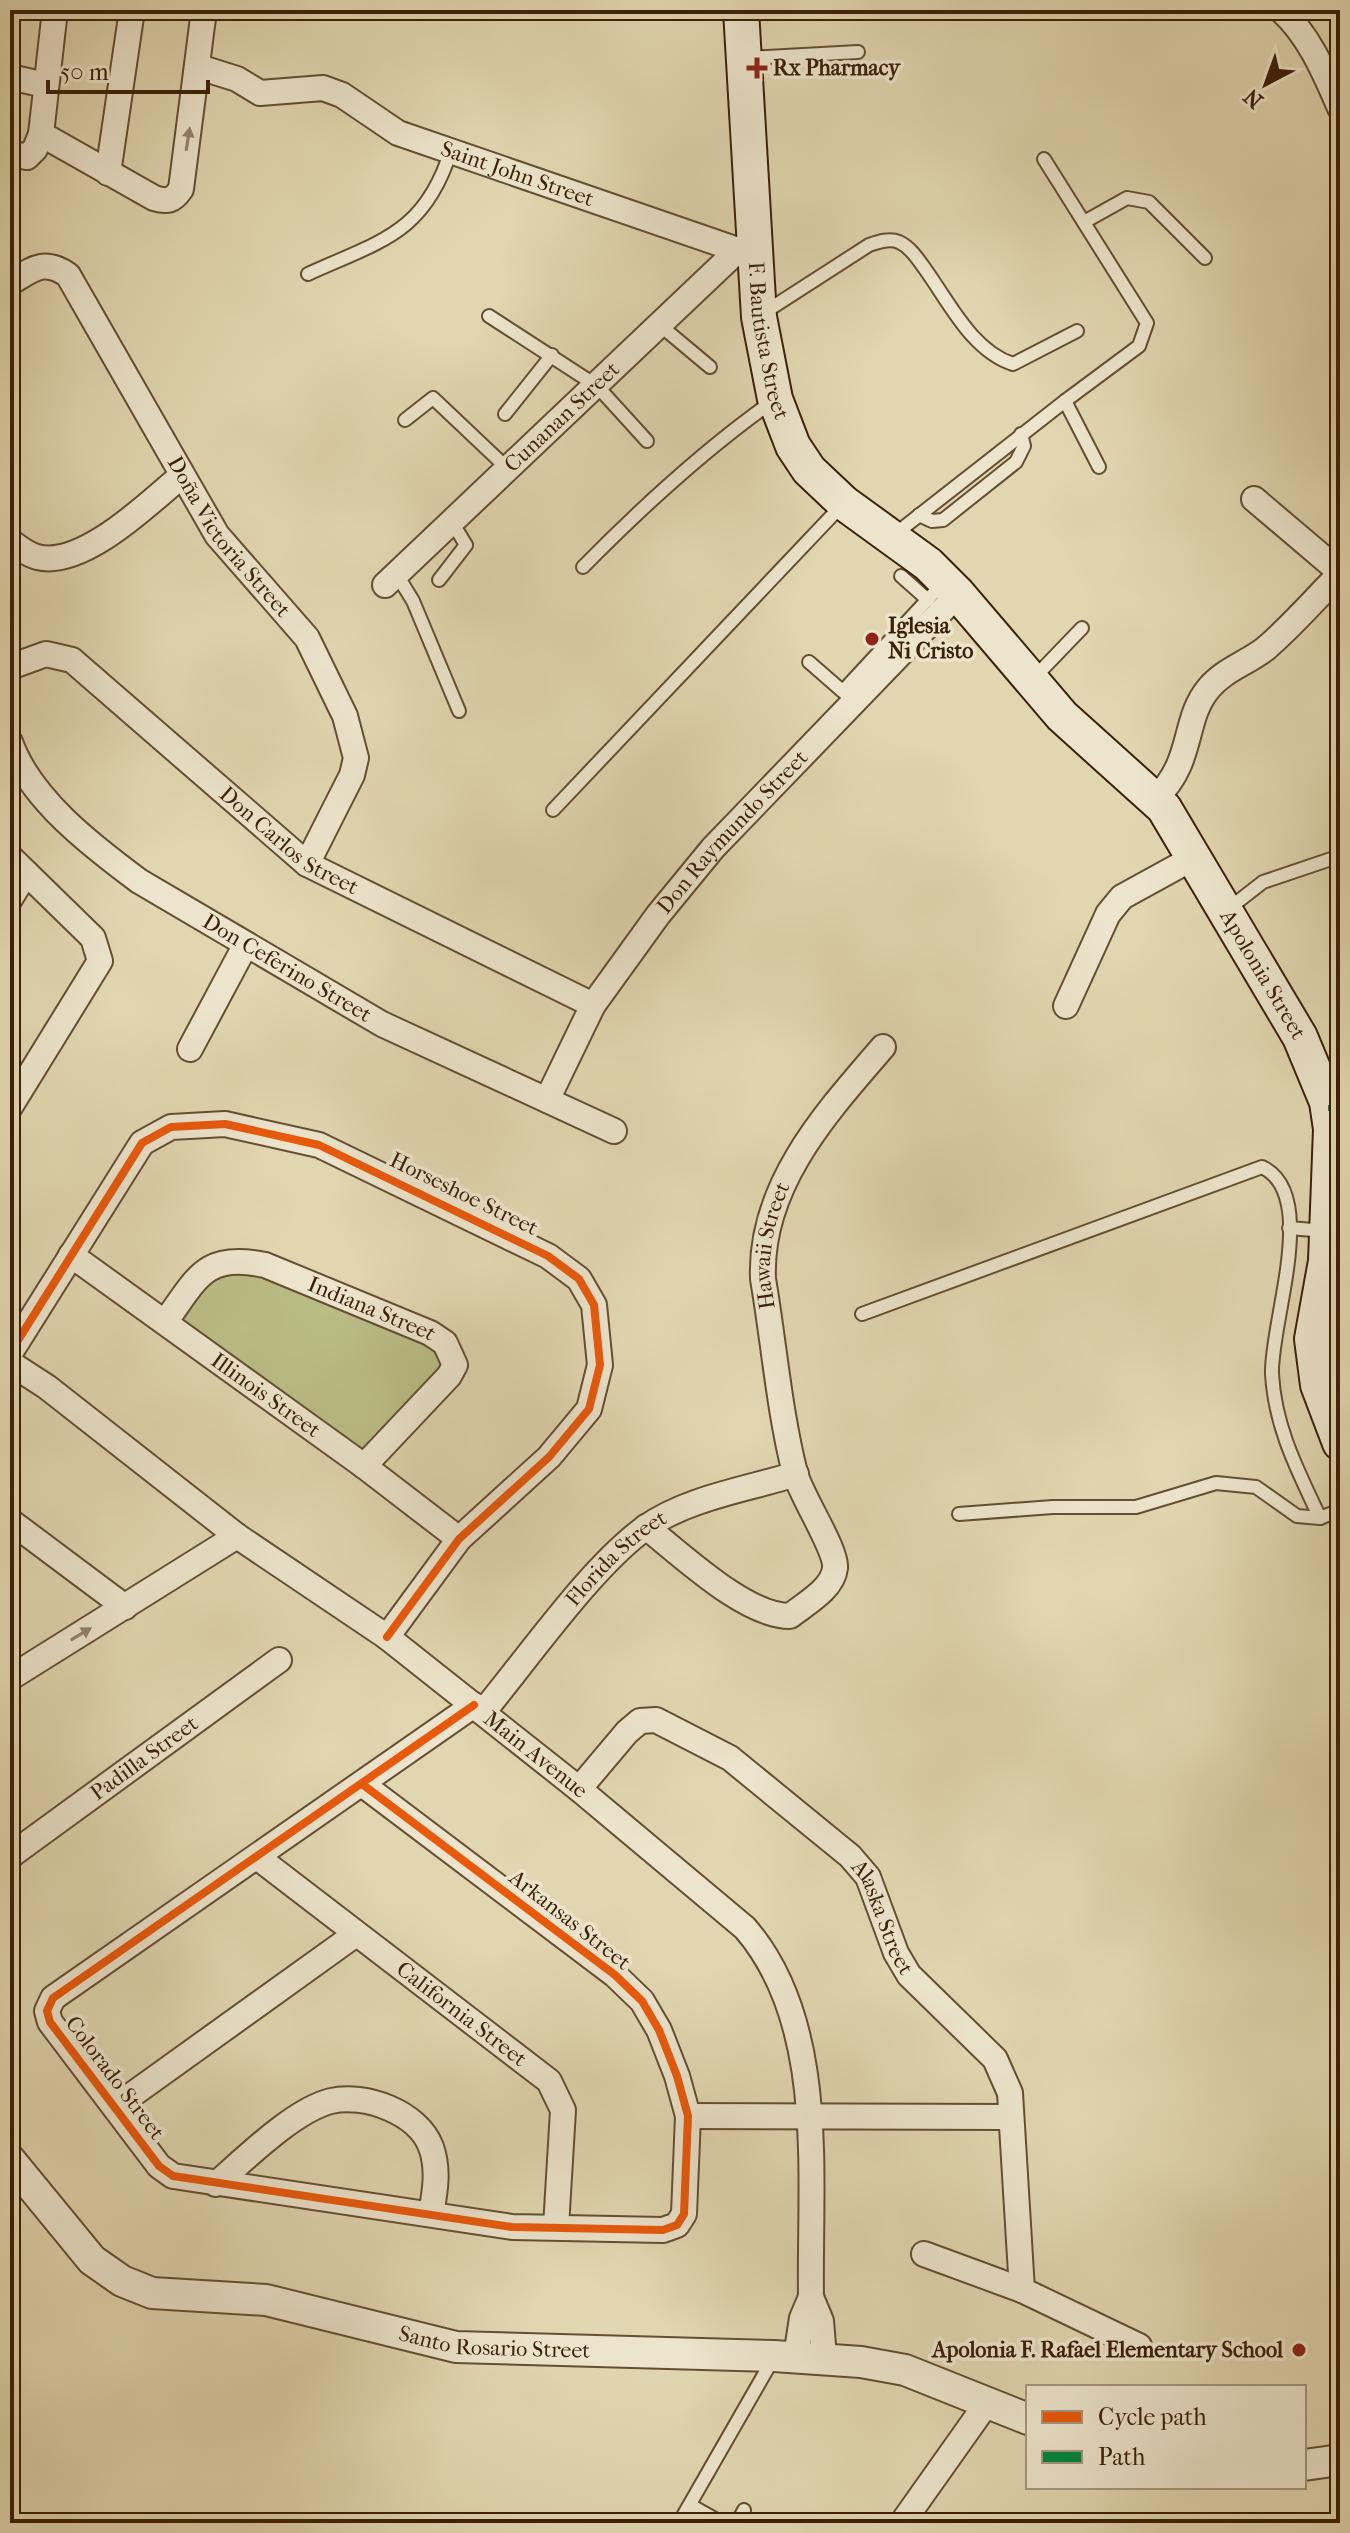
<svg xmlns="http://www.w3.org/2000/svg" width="1350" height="2533" font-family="'IM FELL French Canon',serif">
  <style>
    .green { fill: #babc86; stroke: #7b6e47; stroke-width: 2 }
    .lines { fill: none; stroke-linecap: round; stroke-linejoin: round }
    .service-casing { stroke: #654e32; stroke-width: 16 }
    .minor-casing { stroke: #654e32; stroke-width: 28 }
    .tertiary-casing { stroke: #654e32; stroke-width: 34 }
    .secondary-casing { stroke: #3c2008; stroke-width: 38 }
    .service { stroke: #ece4cc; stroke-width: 12 }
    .minor { stroke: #ece4cc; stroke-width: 24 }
    .tertiary { stroke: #ece4cc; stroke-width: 30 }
    .secondary { stroke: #ece4cc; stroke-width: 34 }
    .quiet { stroke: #00873e; stroke-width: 6; stroke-dasharray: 12 6; stroke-linecap: butt }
    .cycleway-casing { stroke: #ece4cc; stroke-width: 13 }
    .cycleway { stroke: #e8590c; stroke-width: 8 }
    .oneway { fill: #94826a }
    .poi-dot { fill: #8f2418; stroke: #ece4cc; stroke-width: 3 }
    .labels { text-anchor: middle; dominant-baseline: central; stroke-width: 7; stroke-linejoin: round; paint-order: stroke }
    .poi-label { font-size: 22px; font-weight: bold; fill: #3c2008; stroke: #ece4cc; text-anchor: start }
    .street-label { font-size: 22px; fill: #3c2008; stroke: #ece4cc }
  </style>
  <rect width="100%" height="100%" fill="#e1d6b0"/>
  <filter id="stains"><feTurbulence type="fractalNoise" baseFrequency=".0025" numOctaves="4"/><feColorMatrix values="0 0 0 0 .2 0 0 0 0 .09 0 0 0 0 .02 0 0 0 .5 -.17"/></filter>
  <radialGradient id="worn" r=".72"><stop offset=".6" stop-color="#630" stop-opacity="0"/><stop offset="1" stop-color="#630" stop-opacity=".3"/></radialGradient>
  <!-- green -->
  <path class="green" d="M223 1267 264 1269 447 1354 451 1365 363 1460 171 1321Z"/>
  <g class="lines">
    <!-- service casing -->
    <g class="service-casing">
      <g id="service">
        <path d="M747 58 858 52"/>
        <path d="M1044 159 1147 323 1139 346 1065 401"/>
        <path d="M1084 222 1127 198 1149 202 1205 258"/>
        <path d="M308 274C380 241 425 234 451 150"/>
        <path d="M762 314 869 245C878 242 889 238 899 242 910 247 918 259 925 269 949 302 972 351 1013 364L1077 331"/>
        <path d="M489 316 597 386 647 441"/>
        <path d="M661 326 710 367"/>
        <path d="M505 414 552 355"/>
        <path d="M405 420 433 398 508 469"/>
        <path d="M919 515 932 521 943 520 1016 462 1024 446 1021 434"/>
        <path d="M894 535 1065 401 1099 467"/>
        <path d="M583 567C642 507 704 450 773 401"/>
        <path d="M397 575 413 601 459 711"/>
        <path d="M901 576 928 600"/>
        <path d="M439 580 466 545 452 522"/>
        <path d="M809 662 848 696"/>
        <path d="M1032 680 1082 628"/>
        <path d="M843 691 943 583"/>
        <path d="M553 810 843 504"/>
        <path d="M1227 910 1263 882 1340 856"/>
        <path d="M1289 1228 1325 1231"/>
        <path d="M862 1314 1262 1167C1320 1194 1270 1323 1272 1374 1275 1428 1298 1471 1320 1518"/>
        <path d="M959 1514 1053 1507H1136L1216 1483 1256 1487 1297 1516 1320 1518 1340 1510"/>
        <path d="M690 2505 722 2523"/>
        <path d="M679 2523 773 2359"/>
        <path d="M737 2523 744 2510"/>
      </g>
    </g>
    <!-- minor casing -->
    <g class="minor-casing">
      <g id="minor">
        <path d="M1281 10C1309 35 1325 74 1340 108"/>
        <path id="s1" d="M199 67 237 79 260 93 323 88 342 95 398 133 738 250 754 246"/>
        <path d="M10 77 45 85"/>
        <path d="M41 134 154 198C167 202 173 201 181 189L204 10"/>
        <path d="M10 153 27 157 35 149 41 134 55 10"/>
        <path d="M108 173 132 10"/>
        <path id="s2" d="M10 283C33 269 44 258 68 275L217 535 307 638 345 716 356 758 352 775 307 864"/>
        <path d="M1254 499 1340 572"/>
        <path d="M10 541C18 547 26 554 37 557 82 569 149 503 180 477"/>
        <path id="s3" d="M385 585 738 250"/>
        <path id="s4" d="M10 667 46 654 72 660 307 864 593 1005"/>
        <path id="s5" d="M10 742C30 799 92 846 139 881L382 1024 614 1131"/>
        <path d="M1156 798C1195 760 1182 720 1209 688 1224 670 1247 663 1265 649 1292 626 1315 599 1340 574"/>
        <path d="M10 857 93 938 100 961 10 1107"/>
        <path d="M10 899 26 873"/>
        <path d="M1066 1006 1108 914 1122 897 1193 858"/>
        <path d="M190 1049 245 946"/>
        <path id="s6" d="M547 1100 593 1005 658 915 713 848 958 594"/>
        <path id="s7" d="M71 1255 364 1466 459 1539"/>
        <path id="s8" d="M165 1322C197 1279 204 1252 265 1265L430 1333 445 1343 455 1365 449 1376 364 1466"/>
        <path d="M10 1353 142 1143 171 1127 225 1124 319 1145 548 1256 579 1279 594 1305 600 1365 589 1409 549 1457 459 1539 387 1637"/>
        <path id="s9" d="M10 1363 47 1387 237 1536 387 1637 579 1789 745 1928C828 2024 809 2177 811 2297L802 2318 796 2357"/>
        <path d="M10 1521 125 1607"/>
        <path id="s10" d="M646 1527C682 1555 745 1616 790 1616 805 1604 833 1589 835 1568 837 1550 801 1496 795 1473 779 1410 774 1343 763 1279 759 1186 826 1113 883 1047"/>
        <path d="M10 1678 237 1536"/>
        <path id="s11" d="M483 1712C528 1658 590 1568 645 1528 687 1498 748 1489 796 1474"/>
        <path d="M362 1784 615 1975 642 2001 659 2030 677 2076 688 2116 684 2214 677 2225 663 2230 512 2227 173 2176 159 2166 50 2022 47 2011 53 1998 474 1705"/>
        <path id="s12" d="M579 1789 627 1732 640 1721 656 1720 730 1758 850 1856 868 1877 896 1953 909 1975 995 2059 1010 2093 1022 2290"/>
        <path id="s13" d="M10 1856 279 1660"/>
        <path id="s14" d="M257 1857 549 2081 563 2110 556 2227"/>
        <path d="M115 2107 356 1934"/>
        <path d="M688 2116 1011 2117"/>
        <path d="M216 2184C245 2159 294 2110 331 2101 364 2093 418 2112 431 2147 439 2169 435 2192 431 2214"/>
        <path d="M924 2254 1022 2290 1139 2346"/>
        <path d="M811 2297 821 2321 824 2358"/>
        <path d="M902 2523 987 2403"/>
      </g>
    </g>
    <!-- tertiary casing -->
    <g class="tertiary-casing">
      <g id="tertiary">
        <path id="s15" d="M10 2160 92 2260 122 2281 152 2293 266 2300 456 2347 774 2356 861 2362 905 2370 1028 2419"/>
        <path d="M1304 2465 1340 2460"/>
      </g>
    </g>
    <!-- secondary casing -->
    <g class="secondary-casing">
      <g id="secondary">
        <path id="s16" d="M741 10 759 317 775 399 793 446 809 470 844 503 928 564 958 594 1062 716 1164 808 1300 1037 1327 1102 1331 1129 1326 1261 1312 1339 1318 1385 1340 1443"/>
      </g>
    </g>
    <!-- service -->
    <use href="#service" class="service"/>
    <!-- minor -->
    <use href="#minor" class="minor"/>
    <!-- tertiary -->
    <use href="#tertiary" class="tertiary"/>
    <!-- secondary -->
    <use href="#secondary" class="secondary"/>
    <!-- quiet -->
    <path class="quiet" d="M1328 1108H1340"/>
    <!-- cycleway casing -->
    <g class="cycleway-casing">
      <g id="cycleway">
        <path d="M10 1353 142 1143 171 1127 225 1124 319 1145 548 1256 579 1279 594 1305 600 1365 589 1409 549 1457 459 1539 387 1637"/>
        <path d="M362 1784 615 1975 642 2001 659 2030 677 2076 688 2116 684 2214 677 2225 663 2230 512 2227 173 2176 159 2166 50 2022 47 2011 53 1998 474 1705"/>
      </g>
    </g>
    <!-- cycleway -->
    <use href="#cycleway" class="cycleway"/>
  </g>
  <!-- one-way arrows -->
  <defs><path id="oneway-solid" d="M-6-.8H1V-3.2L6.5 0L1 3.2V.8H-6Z" transform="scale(2)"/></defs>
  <g class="oneway">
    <use href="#oneway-solid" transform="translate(188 139) rotate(-81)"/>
    <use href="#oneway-solid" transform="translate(81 1634) rotate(-31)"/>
  </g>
  <!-- markers -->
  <g class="poi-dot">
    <path d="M753 56h8v8h8v8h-8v8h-8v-8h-8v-8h8z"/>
    <circle cx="872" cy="639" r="8"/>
    <circle cx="1299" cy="2350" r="8"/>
  </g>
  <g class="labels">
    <!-- poi labels -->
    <g class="poi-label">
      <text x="773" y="68">Rx Pharmacy</text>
      <text x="888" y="626">Iglesia<tspan x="888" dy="25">Ni Cristo</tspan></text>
      <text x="1283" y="2350" text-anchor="end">Apolonia F. Rafael Elementary School</text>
    </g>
    <!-- street labels -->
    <g class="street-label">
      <text stroke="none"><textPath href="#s1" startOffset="344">Saint John Street</textPath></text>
      <text stroke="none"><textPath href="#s16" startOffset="332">F. Bautista Street</textPath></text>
      <text stroke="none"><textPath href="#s3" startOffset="244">Cunanan Street</textPath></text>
      <text stroke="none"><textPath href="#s2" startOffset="372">Doña Victoria Street</textPath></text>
      <text stroke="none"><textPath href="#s6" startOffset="328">Don Raymundo Street</textPath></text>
      <text stroke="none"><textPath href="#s4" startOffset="348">Don Carlos Street</textPath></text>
      <text stroke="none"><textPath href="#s5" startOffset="364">Don Ceferino Street</textPath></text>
      <text stroke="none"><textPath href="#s16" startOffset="1156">Apolonia Street</textPath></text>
      <text transform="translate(464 1194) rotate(26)">Horseshoe Street</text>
      <text stroke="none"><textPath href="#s10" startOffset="574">Hawaii Street</textPath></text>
      <text stroke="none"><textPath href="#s8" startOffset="242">Indiana Street</textPath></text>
      <text stroke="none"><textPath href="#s7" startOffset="240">Illinois Street</textPath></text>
      <text stroke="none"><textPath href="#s11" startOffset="204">Florida Street</textPath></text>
      <text stroke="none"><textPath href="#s9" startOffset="656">Main Avenue</textPath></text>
      <text stroke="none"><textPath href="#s13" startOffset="166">Padilla Street</textPath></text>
      <text stroke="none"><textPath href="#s12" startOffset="416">Alaska Street</textPath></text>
      <text transform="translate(570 1920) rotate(38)">Arkansas Street</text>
      <text stroke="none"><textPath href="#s14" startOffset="258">California Street</textPath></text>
      <text transform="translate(115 2078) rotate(53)">Colorado Street</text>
      <text stroke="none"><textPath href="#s15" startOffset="546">Santo Rosario Street</textPath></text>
    </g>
  </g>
  <!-- margin -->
  <rect width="1350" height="2533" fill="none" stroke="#e1d6b0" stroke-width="40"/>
  <rect x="12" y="12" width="1326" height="2509" fill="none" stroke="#3c2008" stroke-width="4"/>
  <rect x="20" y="20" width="1310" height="2493" fill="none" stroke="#3c2008" stroke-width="2"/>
  <!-- legend -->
  <rect x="1026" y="2385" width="280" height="104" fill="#ece4cc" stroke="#a6967e" stroke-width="2"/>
  <rect x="1042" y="2411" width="40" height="12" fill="#e8590c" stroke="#a6967e" stroke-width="2"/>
  <text x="1098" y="2425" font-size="24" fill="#3c2008">Cycle path</text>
  <rect x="1042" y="2451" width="40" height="12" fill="#00873e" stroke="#a6967e" stroke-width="2"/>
  <text x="1098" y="2465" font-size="24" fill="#3c2008">Path</text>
  <!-- north arrow -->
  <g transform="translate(1266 84) rotate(221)" stroke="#ece4cc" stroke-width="6" paint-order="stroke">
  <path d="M0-6L14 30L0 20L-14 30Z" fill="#3c2008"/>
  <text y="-12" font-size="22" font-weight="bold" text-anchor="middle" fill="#3c2008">N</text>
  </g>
  <!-- scale -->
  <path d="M48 80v12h160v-12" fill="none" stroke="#3c2008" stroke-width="4"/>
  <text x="60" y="80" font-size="24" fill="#3c2008" stroke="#ece4cc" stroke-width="6" paint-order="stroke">50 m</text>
  <rect width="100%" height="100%" filter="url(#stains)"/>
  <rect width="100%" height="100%" fill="url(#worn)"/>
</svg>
